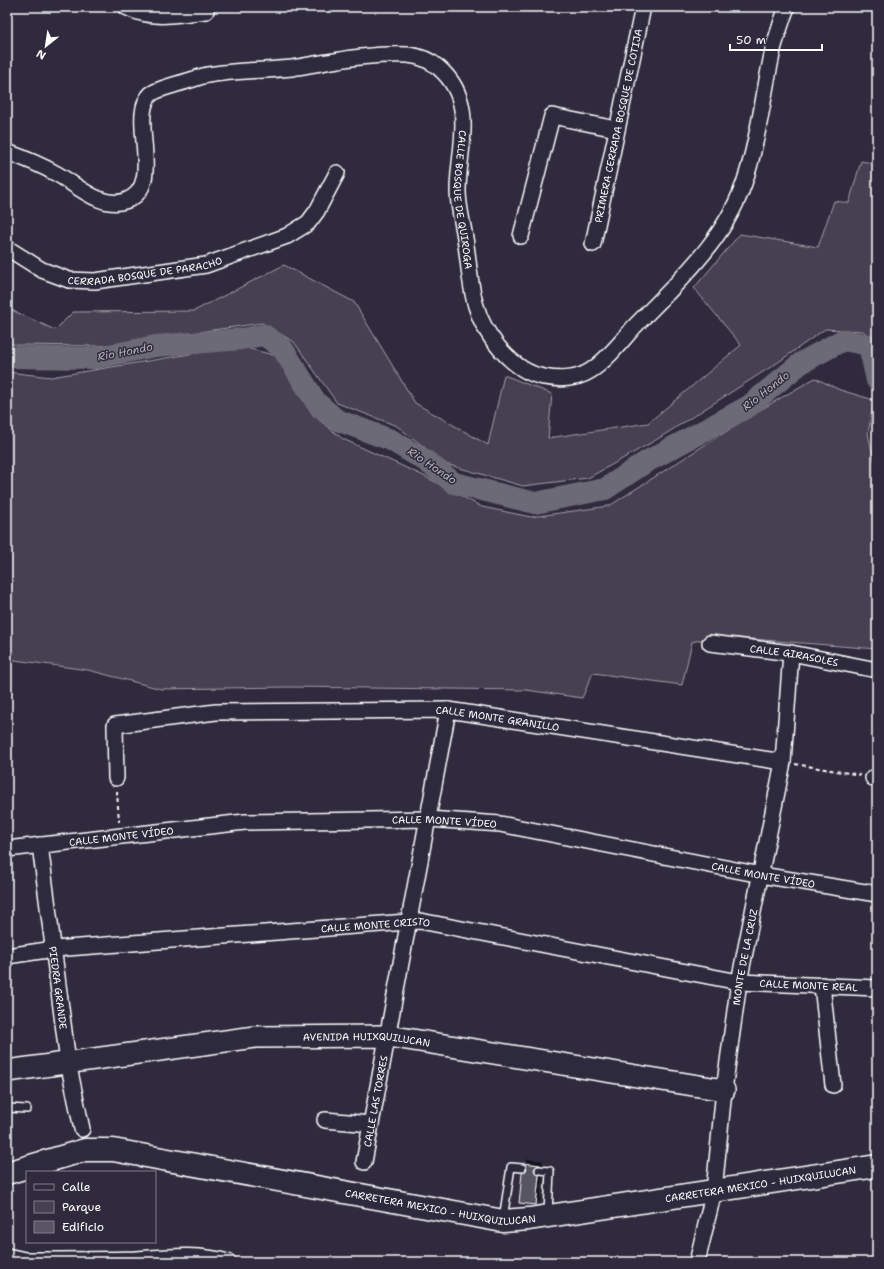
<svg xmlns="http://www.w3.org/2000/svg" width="884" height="1269" font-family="'Shantell Sans',sans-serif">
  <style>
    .green { fill: #464152; stroke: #a2a0a8 }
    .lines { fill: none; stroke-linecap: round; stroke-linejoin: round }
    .river { stroke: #6d6a77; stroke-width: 22 }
    .building { fill: #595564; stroke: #fff; filter: url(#shadow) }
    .lane-casing { stroke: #fff; stroke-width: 10 }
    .street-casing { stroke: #fff; stroke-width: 18 }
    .secondary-casing { stroke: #fff; stroke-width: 24 }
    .primary-casing { stroke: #fff; stroke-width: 25 }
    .path { stroke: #fff; stroke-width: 2; stroke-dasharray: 4 3; stroke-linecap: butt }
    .lane { stroke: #2f2a3d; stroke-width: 7 }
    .street { stroke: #2f2a3d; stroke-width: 15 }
    .secondary { stroke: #2f2a3d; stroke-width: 21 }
    .primary { stroke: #2f2a3d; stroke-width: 22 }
    .labels { text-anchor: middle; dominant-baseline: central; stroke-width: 3; stroke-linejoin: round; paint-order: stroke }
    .street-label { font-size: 10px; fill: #fff; stroke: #2f2a3d }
    .water-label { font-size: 11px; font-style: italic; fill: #b6b4bb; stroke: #2f2a3d }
  </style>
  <defs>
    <filter id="shadow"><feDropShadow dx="3.5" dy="-3.5" stdDeviation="0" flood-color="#0009"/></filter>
  </defs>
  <rect width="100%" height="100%" fill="#2f2a3d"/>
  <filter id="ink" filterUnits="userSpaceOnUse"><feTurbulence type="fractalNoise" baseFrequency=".025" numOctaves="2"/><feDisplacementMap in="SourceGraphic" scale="8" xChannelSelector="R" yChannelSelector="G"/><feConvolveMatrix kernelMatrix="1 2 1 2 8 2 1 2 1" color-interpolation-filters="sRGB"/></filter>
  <g filter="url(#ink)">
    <!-- green -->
    <g class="green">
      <path d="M861 161 877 164V345L863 331 825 329 777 363 656 440 588 478 523 486 446 464 397 426 337 403 294 342 262 323 100 346 16 345 7 342V308L55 330 73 312 194 311 284 265 354 302 415 403 488 445 504 375 552 394 548 438 648 423 741 345 694 288 740 234 818 247 834 201 849 203Z"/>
      <path d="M239 346 277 356 313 415 343 439 424 476 482 507 531 517 609 506 755 413 815 378 840 390 874 400 868 434 877 471V649L715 636 692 642 682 685 593 673 582 698 526 690 288 687 161 689 88 670 7 659V372L51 377Z"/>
    </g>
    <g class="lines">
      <!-- river -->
      <path class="river" d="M7 357 96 358 156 346 241 339 264 335 283 349 316 402 337 420 391 440 426 461 454 483 535 503 605 489 646 462 749 406 801 363 843 340 869 345 877 380"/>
    </g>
    <!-- building -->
    <path class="building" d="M523 1163 540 1165 534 1169 535 1172 539 1175 536 1205 519 1203 522 1173 527 1169Z"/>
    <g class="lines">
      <!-- lane casing -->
      <g class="lane-casing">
        <g id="lane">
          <path d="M7 1108 27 1109"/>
          <path d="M539 1170 550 1171 548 1214"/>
          <path d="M503 1219 511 1167 522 1168"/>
        </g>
      </g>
      <!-- street casing -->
      <g class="street-casing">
        <g id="street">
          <path d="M126 7C153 21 177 14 206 11"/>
          <path id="s1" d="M7 152C24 158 41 165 57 174 77 185 101 209 125 201 167 187 127 116 151 94 158 89 168 87 177 84 185 82 194 79 203 76 231 70 263 71 292 68 330 62 368 53 408 55 419 56 430 60 439 68 478 102 458 147 458 191 458 208 464 227 466 245 469 265 470 287 476 306 484 335 513 372 544 377 560 380 576 380 590 371 606 361 622 341 634 327 678 282 729 237 747 174 760 132 764 88 774 46 778 33 782 20 787 7"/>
          <path d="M521 236 552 116 616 129"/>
          <path id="s2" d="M593 244 643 7"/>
          <path id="s3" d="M7 248 42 270 69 280 95 281 206 265 287 236 308 223 317 211 337 173"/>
          <path id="s4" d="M710 643 791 653 877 670"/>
          <path id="s5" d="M116 778 115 725 216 712 448 710 783 762"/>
          <path d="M873 778H877"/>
          <path id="s6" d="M40 845 68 1062 82 1129"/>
          <path id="s7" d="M7 849 245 822 428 819 500 824 761 875 877 894"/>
          <path id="s8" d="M7 956 54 949 420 921 739 982 877 988"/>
          <path d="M822 985 833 1085"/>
          <path d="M325 1120 371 1124"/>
          <path id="s9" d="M364 1162 448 710"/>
          <path d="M7 1256 25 1260C61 1260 98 1260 135 1259 166 1257 198 1253 228 1262"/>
          <path id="s10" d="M697 1262 714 1191 724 1090 739 982 783 762 791 653"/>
        </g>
      </g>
      <!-- secondary casing -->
      <g class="secondary-casing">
        <g id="secondary">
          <path id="s11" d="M7 1071 255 1037 388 1036 724 1090"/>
        </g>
      </g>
      <!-- primary casing -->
      <g class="primary-casing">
        <g id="primary">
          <path id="s12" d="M7 1173 85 1150H113L503 1221 529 1219 877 1166"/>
        </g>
      </g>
      <!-- path -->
      <g class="path">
        <path d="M795 764 860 775"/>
        <path d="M117 791 119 822"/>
      </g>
      <!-- lane -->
      <use href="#lane" class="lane"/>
      <!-- street -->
      <use href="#street" class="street"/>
      <!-- secondary -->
      <use href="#secondary" class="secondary"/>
      <!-- primary -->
      <use href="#primary" class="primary"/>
    </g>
  </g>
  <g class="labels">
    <!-- street labels -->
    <g class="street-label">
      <text stroke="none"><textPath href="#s2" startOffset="121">PRIMERA CERRADA BOSQUE DE COTIJA</textPath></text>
      <text stroke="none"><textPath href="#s1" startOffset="683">CALLE BOSQUE DE QUIROGA</textPath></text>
      <text stroke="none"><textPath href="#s3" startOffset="147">CERRADA BOSQUE DE PARACHO</textPath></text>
      <text stroke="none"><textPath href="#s4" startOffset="85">CALLE GIRASOLES</textPath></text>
      <text stroke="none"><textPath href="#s5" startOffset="437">CALLE MONTE GRANILLO</textPath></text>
      <text stroke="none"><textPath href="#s7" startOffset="439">CALLE MONTE VÍDEO</textPath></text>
      <text stroke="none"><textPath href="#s7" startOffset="115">CALLE MONTE VÍDEO</textPath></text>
      <text stroke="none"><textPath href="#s7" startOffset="763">CALLE MONTE VÍDEO</textPath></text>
      <text stroke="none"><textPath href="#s8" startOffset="370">CALLE MONTE CRISTO</textPath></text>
      <text stroke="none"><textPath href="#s10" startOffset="309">MONTE DE LA CRUZ</textPath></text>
      <text stroke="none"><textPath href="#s8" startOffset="809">CALLE MONTE REAL</textPath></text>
      <text stroke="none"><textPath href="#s6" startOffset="144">PIEDRA GRANDE</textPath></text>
      <text stroke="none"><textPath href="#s11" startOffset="362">AVENIDA HUIXQUILUCAN</textPath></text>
      <text stroke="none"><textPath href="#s9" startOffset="62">CALLE LAS TORRES</textPath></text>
      <text stroke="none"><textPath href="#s12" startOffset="766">CARRETERA MEXICO - HUIXQUILUCAN</textPath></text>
      <text stroke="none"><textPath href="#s12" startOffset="442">CARRETERA MEXICO - HUIXQUILUCAN</textPath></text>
    </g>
    <!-- water labels -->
    <g class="water-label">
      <text transform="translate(125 352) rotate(-11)">Rio Hondo</text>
      <text transform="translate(766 391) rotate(-38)">Rio Hondo</text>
      <text transform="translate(432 466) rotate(34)">Rio Hondo</text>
    </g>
  </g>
  <!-- margin -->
  <rect width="884" height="1269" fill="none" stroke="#2f2a3d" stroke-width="24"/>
  <rect x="12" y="12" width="860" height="1245" fill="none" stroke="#fff" stroke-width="1.5" filter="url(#ink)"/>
  <!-- legend -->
  <rect x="26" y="1171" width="130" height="72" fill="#2f2a3d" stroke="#827f8b"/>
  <rect x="34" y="1184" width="20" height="6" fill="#2f2a3d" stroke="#827f8b"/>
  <text x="62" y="1191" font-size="12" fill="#ffffff">Calle</text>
  <rect x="34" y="1201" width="20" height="12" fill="#464152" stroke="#827f8b"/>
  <text x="62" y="1211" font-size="12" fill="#ffffff">Parque</text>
  <rect x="34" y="1221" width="20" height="12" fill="#595564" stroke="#827f8b"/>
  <text x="62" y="1231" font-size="12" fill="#ffffff">Edificio</text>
  <!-- north arrow -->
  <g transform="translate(46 46) rotate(210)" stroke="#2f2a3d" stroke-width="3" paint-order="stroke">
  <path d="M0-3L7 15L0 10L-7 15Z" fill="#ffffff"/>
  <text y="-6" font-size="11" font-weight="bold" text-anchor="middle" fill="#ffffff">N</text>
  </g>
  <!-- scale -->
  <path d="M730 44v6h92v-6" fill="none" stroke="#ffffff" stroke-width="2"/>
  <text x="736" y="44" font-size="12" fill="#ffffff" stroke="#2f2a3d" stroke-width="3" paint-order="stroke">50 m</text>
</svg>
